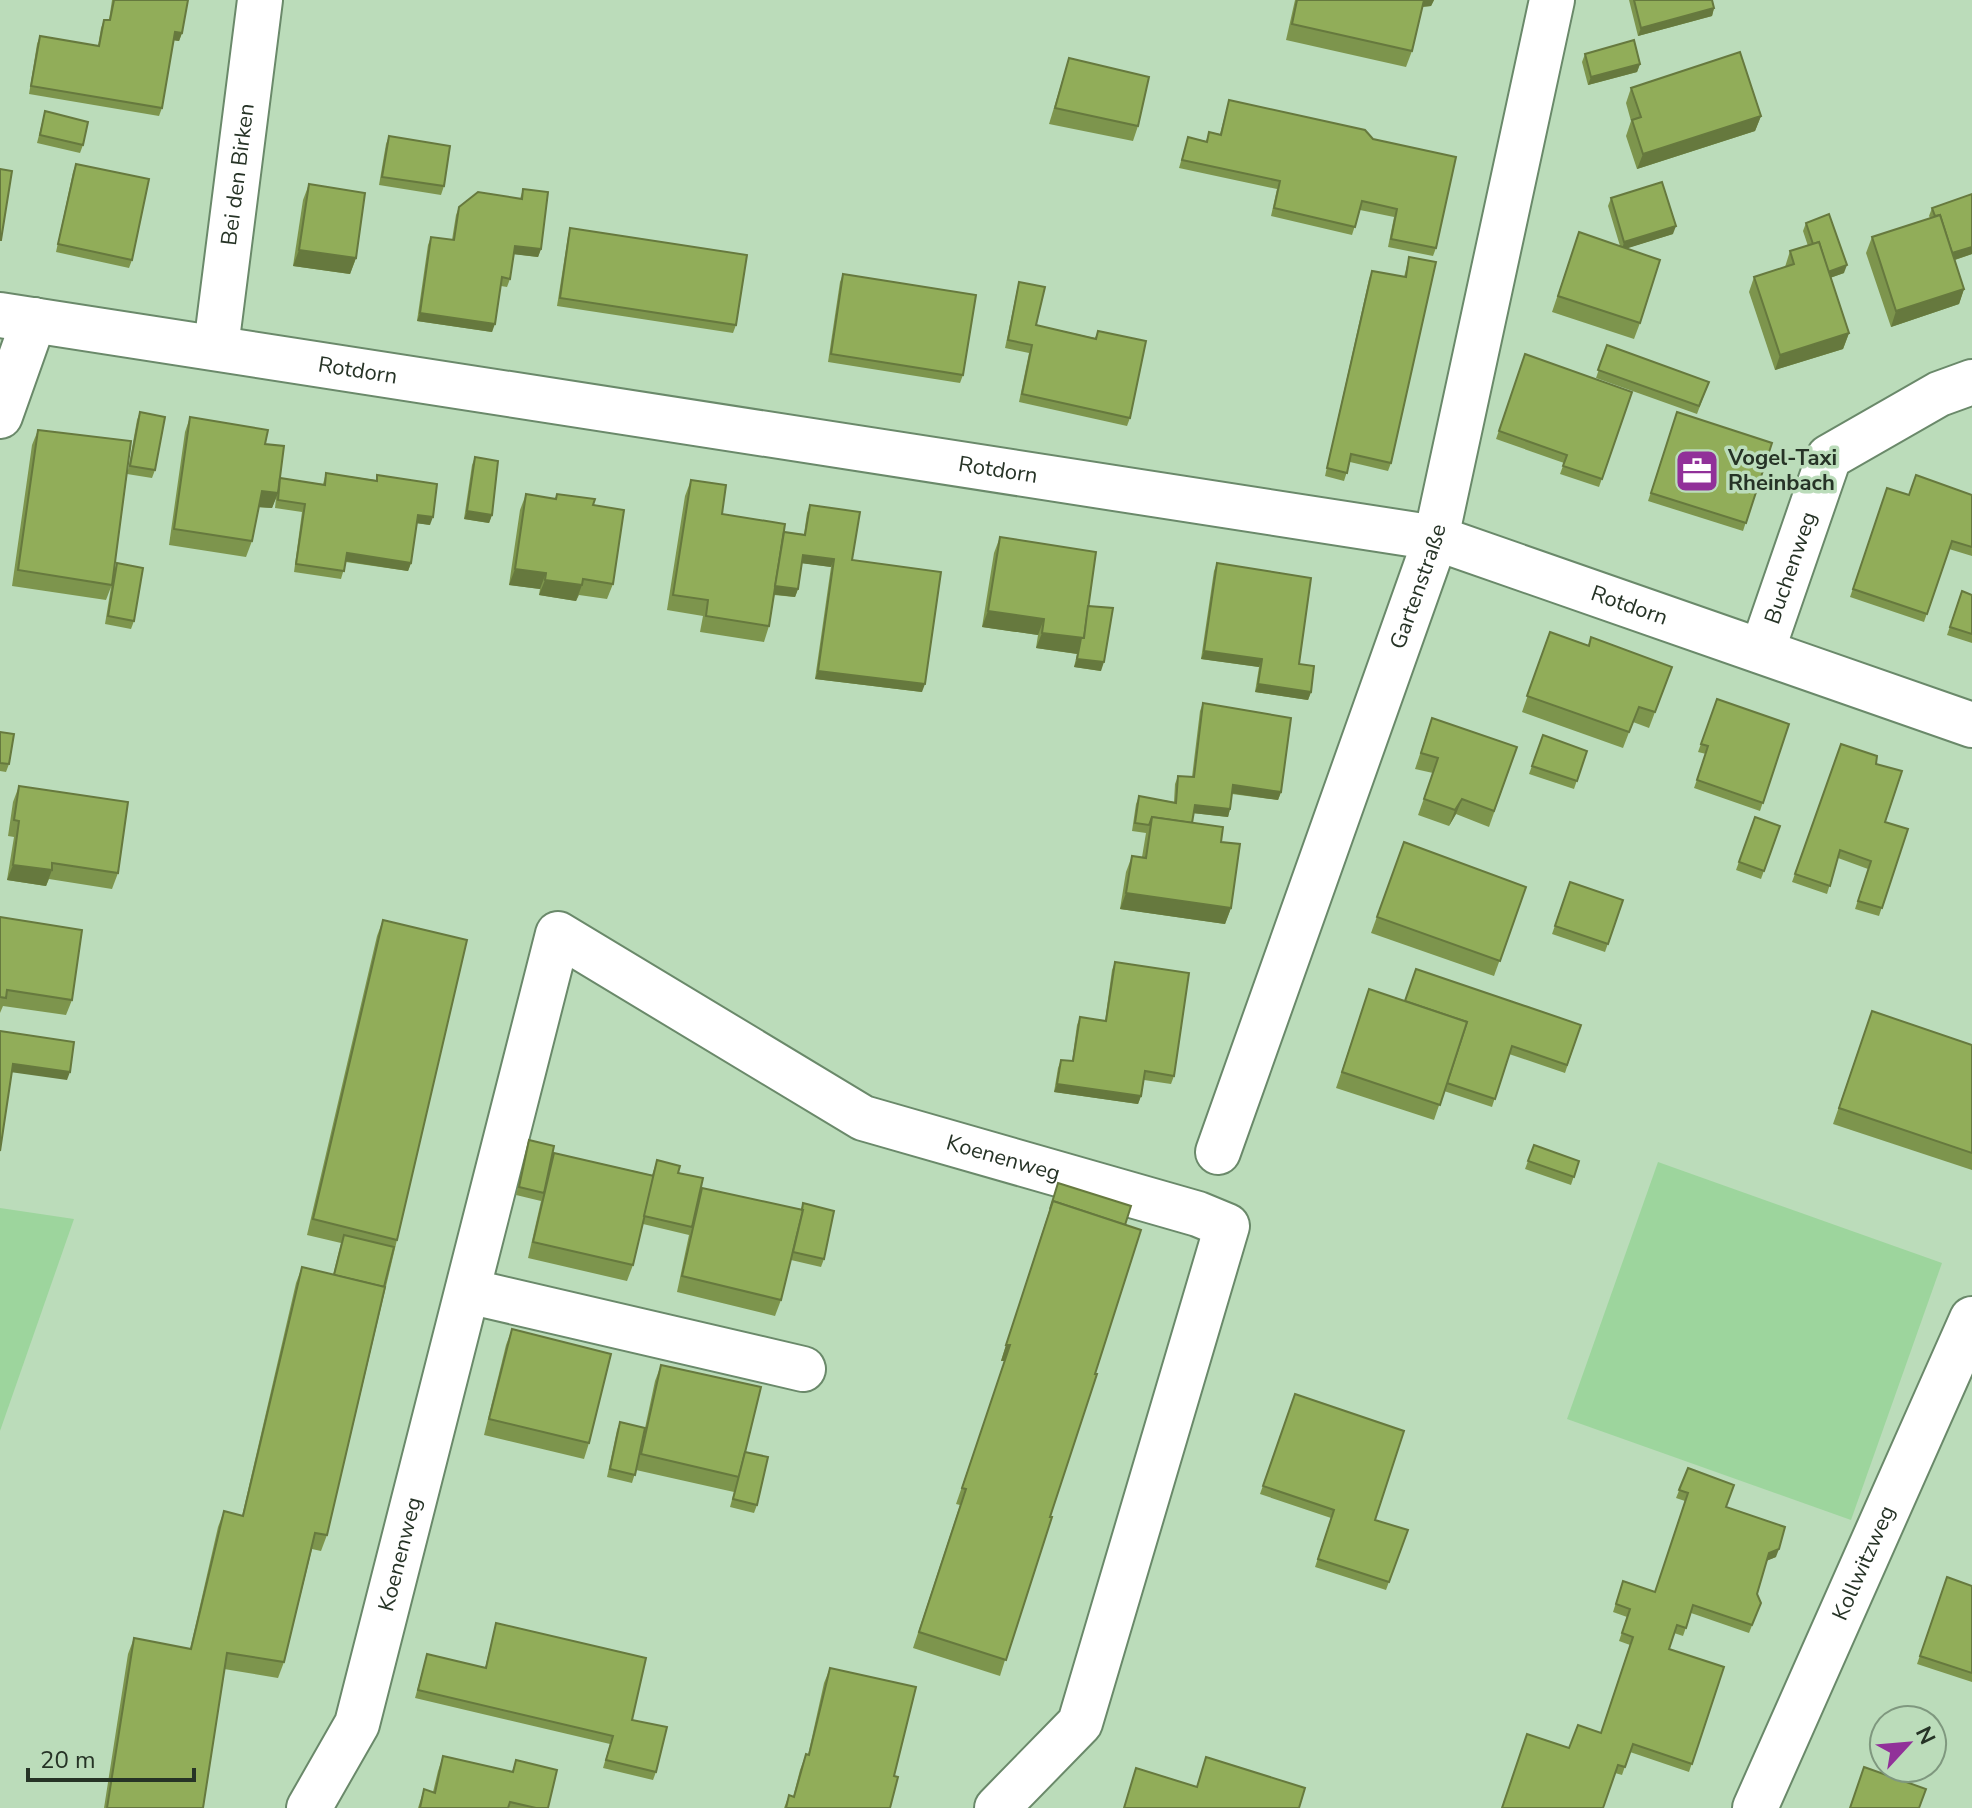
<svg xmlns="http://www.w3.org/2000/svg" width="1972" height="1808" font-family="'Nunito Sans',sans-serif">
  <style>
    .green { fill: #9dd59d }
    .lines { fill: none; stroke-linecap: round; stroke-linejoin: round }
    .street-casing { stroke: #6a896a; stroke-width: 48 }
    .street { stroke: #fff; stroke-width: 44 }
    .wall { fill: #7d954d }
    .shaded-wall { fill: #66793e }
    .building { fill: #91ad59; stroke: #66793e; stroke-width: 2 }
    .labels { text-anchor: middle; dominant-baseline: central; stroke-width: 7; stroke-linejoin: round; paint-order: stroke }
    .street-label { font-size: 22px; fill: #263326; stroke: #bbdcba }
    .poi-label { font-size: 22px; font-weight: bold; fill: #263326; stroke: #bbdcba; text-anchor: start }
  </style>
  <rect width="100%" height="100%" fill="#bbdcba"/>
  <!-- green -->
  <g class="green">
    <path d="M1658 1162 1942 1263 1851 1520 1567 1419Z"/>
    <path d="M0 1208 74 1219 0 1431Z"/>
  </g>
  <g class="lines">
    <!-- street casing -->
    <g class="street-casing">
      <g id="street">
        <path id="s1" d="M0 315 1436 538 1972 725"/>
        <path id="s2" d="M216 347 260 0"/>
        <path d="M0 416 34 320"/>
        <path id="s3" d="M1762 651 1829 457 1939 394 1972 382"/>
        <path id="s4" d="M1218 1152 1436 538 1552 0"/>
        <path d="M468 1291 803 1369"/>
        <path id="s5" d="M309 1808 357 1724 558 934 863 1118 1198 1214 1227 1226 1080 1723 997 1808"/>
        <path id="s6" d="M1755 1808 1972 1319"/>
      </g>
    </g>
    <!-- street -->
    <use href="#street" class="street"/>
  </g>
  <!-- wall -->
  <g class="wall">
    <path d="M112 0H188L182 33 179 41 173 40 162 108 159 116 29 94 37 44 40 36 98 46 101 28 104 20H109Z"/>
    <path d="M1295 0H1434L1431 6 1422 7 1412 51 1406 67 1286 40Z"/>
    <path d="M1629 0H1712L1714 8 1712 16 1638 36Z"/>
    <path d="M1585 54 1640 64 1637 72 1588 85 1582 62Z"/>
    <path d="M1069 58 1138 126 1133 141 1049 124Z"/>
    <path d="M1631 88 1761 116 1755 131 1637 169 1626 136 1631 121 1626 103Z"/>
    <path d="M1229 100 1365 130 1436 248 1433 256 1388 247 1394 217 1360 210 1352 235 1271 216 1277 189 1179 168 1188 137 1206 141 1209 132 1220 134Z"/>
    <path d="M45 111 83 145 80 153 37 143Z"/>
    <path d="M389 136 444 186 441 195 379 185 386 144Z"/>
    <path d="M76 164 132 260 129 268 56 252 73 172Z"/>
    <path d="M309 184 356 258 350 274 293 266 303 200Z"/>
    <path d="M523 189 541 249 538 257 514 254 510 279 507 287 501 286 492 332 417 321 428 245 431 237 452 240 456 215 459 207 520 199Z"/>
    <path d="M1972 194V254L1955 260 1964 289 1959 304 1891 327 1866 253 1872 237 1930 218 1929 216 1932 208Z"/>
    <path d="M1611 198 1673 234 1627 248 1640 323 1634 339 1552 312 1579 232 1620 246 1608 206Z"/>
    <path d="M1806 223 1844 273 1830 278 1849 333 1843 349 1775 370 1749 292 1754 277 1785 267 1790 251 1808 246 1803 231Z"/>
    <path d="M570 228 736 325 733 333 557 306 568 236Z"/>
    <path d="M1409 257 1391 463 1388 471 1350 462 1344 481 1325 476 1369 279 1372 271 1404 277Z"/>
    <path d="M843 274 963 375 960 383 828 362 840 282Z"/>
    <path d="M1019 282 1036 325 1095 338 1098 331 1130 418 1127 426 1019 402 1029 353 1005 348 1017 290Z"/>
    <path d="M1607 345 1709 382 1697 414 1596 378Z"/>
    <path d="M1525 354 1632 392 1599 487 1560 474 1564 463 1496 439Z"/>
    <path d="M140 412 155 470 152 478 127 474 114 571 117 563 134 621 131 629 105 624 111 587 106 600 12 586 32 445 38 430 128 470 137 420Z"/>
    <path d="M1677 412 1772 443 1743 531 1648 501Z"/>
    <path d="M190 417 265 444 280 479 323 484 326 473 376 480 377 475 430 525 417 523 411 563 408 571 346 562 341 579 294 572 302 512 275 508 276 498 272 508 259 507 252 541 246 557 169 545 185 432Z"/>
    <path d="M475 457 492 515 489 523 464 519 472 465Z"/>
    <path d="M691 480 722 514 784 532 804 534 807 513 810 505 852 560 922 692 815 679 831 567 802 563 798 589 795 597 774 595 769 626 764 642 700 632 703 616 667 610 685 496Z"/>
    <path d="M1887 488 1909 495H1972V556L1949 549 1924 622 1850 597Z"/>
    <path d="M526 494 555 499 557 494 593 505 613 584 607 599 579 595 576 601 539 595 540 589 509 585 520 510Z"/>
    <path d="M1000 537 1088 606 1101 671 1074 667 1077 654 1036 648 1038 635 982 627 994 553Z"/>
    <path d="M1217 563 1299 664 1311 692 1308 700 1255 692 1259 667 1201 659 1214 571Z"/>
    <path d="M1962 591 1972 595V643L1947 635Z"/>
    <path d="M1550 632 1588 645 1591 637 1672 667 1649 728 1633 722 1623 748 1522 712Z"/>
    <path d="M1717 699 1789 724 1760 811 1694 788 1706 754 1698 752Z"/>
    <path d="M1203 703 1281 792 1278 800 1232 794 1230 809 1228 817 1193 813 1192 823 1221 842 1231 908 1225 924 1120 909 1126 872 1132 856 1142 857 1146 833 1132 831 1136 804 1139 796 1174 802 1175 784 1178 776 1192 777 1200 711Z"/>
    <path d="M1432 718 1517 747 1489 827 1456 814 1449 826 1418 815 1433 773 1415 769Z"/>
    <path d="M0 732 9 764 6 772 0 771Z"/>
    <path d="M1543 735 1587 751 1574 789 1529 774Z"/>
    <path d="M1841 744 1876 764 1885 822 1908 829 1879 916 1855 909 1868 869 1838 858 1827 894 1792 882Z"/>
    <path d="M19 786 118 873 112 889 49 879 46 886 7 880 14 837 8 836 13 802Z"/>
    <path d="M1755 817 1780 826 1761 879 1736 870Z"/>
    <path d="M1404 842 1526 887 1494 976 1371 933Z"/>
    <path d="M1570 882 1623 900 1605 952 1552 934Z"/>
    <path d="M0 917 72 1000 66 1015 3 1006 0 1013Z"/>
    <path d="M383 920 397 1240 327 1535 321 1551 312 1549 284 1662 278 1678 224 1669 203 1808H104L128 1654 134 1638 190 1649 218 1527 224 1511 242 1516 296 1283 302 1267 333 1275 341 1243 307 1235 377 936Z"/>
    <path d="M1115 962 1174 1076 1171 1084 1144 1080 1141 1096 1138 1104 1054 1092 1058 1068 1061 1060 1072 1061 1077 1025 1080 1017 1105 1021 1112 970Z"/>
    <path d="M1369 989 1405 1001 1581 1025 1565 1073 1509 1054 1492 1107 1444 1091 1434 1120 1336 1088Z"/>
    <path d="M1872 1011 1972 1045V1170L1833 1124Z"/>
    <path d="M529 1140 550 1163 554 1153 652 1175 657 1160 678 1173 699 1194 801 1209 803 1203 824 1259 821 1267 791 1260 781 1300 775 1316 677 1292 689 1235 643 1224 633 1265 627 1281 528 1258 541 1201 516 1195Z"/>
    <path d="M1534 1145 1579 1161 1571 1185 1525 1169Z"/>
    <path d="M1058 1183 1125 1225 1050 1517 1000 1676 913 1648 960 1505 956 1504 1005 1361H1001Z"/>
    <path d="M512 1329 589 1443 584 1459 484 1435 506 1345Z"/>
    <path d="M661 1365 745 1452 757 1505 754 1513 730 1507 734 1492 636 1470 632 1483 607 1477 617 1430 620 1422 645 1428 655 1381Z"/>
    <path d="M1295 1394 1375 1520 1408 1530 1386 1590 1315 1567 1331 1518 1260 1494Z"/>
    <path d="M1688 1468 1776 1557 1766 1561 1757 1594 1761 1603 1749 1633 1691 1613 1683 1636 1674 1633 1669 1649 1724 1667 1689 1772 1630 1752 1622 1775 1615 1773 1569 1748 1601 1733 1630 1645 1619 1641 1627 1617 1613 1612 1623 1581 1655 1592 1685 1501 1676 1498Z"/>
    <path d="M1947 1577 1972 1586V1682L1917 1664Z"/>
    <path d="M496 1623 632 1720 656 1772 653 1780 603 1768 610 1744 415 1698 427 1654 485 1668Z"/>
    <path d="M830 1668 894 1776 890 1808H784L789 1795 793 1797 800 1770 806 1754 808 1755 824 1683Z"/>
    <path d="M443 1756 512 1772 516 1760 548 1808H418L424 1789 433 1792 438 1771Z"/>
  </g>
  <!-- shaded-wall -->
  <g class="shaded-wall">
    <path d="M1423 0H1434L1431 6 1420 7Z"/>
    <path d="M1714 8 1712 16 1638 36 1641 28Z"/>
    <path d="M175 32 182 33 179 41 172 40Z"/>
    <path d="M1640 64 1637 72 1588 85 1591 77Z"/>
    <path d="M1761 116 1755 131 1637 169 1643 154Z"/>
    <path d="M1676 226 1673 234 1622 250 1624 242Z"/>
    <path d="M515 246 541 249 538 257 512 254Z"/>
    <path d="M1972 247V254L1945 263 1948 255Z"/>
    <path d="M299 250 356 258 350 274 293 266Z"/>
    <path d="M1847 265 1844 273 1821 281 1824 273Z"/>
    <path d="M1964 289 1959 304 1891 327 1896 311Z"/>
    <path d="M420 313 495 324 492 332 417 321Z"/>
    <path d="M1849 333 1843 349 1775 370 1780 355Z"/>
    <path d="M262 491 278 493 272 508 256 507Z"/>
    <path d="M467 511 492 515 489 523 464 519Z"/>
    <path d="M418 515 433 517 430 525 415 523Z"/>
    <path d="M347 553 411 563 408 571 344 561Z"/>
    <path d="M803 555 834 559 831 567 800 563Z"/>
    <path d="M515 569 546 573 540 589 509 585Z"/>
    <path d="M545 580 582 585 576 601 539 595Z"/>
    <path d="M773 586 798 589 795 597 770 594Z"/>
    <path d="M988 611 1044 619 1038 635 982 627Z"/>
    <path d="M1042 633 1084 638 1078 654 1036 648Z"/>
    <path d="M1204 651 1262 659 1259 667 1201 659Z"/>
    <path d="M1077 659 1104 662 1101 671 1074 667Z"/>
    <path d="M818 671 925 684 922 692 815 679Z"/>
    <path d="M1258 684 1311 692 1308 700 1255 692Z"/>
    <path d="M1233 785 1281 792 1278 800 1230 793Z"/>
    <path d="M1462 799 1456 814 1449 826 1455 810Z"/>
    <path d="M1195 805 1230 809 1228 817 1192 813Z"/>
    <path d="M13 865 52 870 46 886 7 880Z"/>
    <path d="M1126 893 1231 908 1225 924 1120 909Z"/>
    <path d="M13 1064 70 1072 67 1080 10 1072Z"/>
    <path d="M1057 1084 1141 1096 1138 1104 1054 1092Z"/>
    <path d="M1006 1345H1010L1005 1361H1001Z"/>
    <path d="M1779 1549 1776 1557 1766 1561 1769 1553Z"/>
  </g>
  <!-- building -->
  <g class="building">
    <path d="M114 0H188L182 33 175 32 162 108 31 86 40 36 99 46 104 20H110Z"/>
    <path d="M1297 0H1424L1412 51 1292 24Z"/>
    <path d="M1634 0H1712L1714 8 1641 28Z"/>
    <path d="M1634 40 1640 64 1591 77 1585 54Z"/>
    <path d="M1740 52 1761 116 1643 154 1632 120 1641 117 1631 88Z"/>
    <path d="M1069 58 1149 77 1138 126 1055 108Z"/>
    <path d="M1229 100 1365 130 1373 139 1456 157 1436 248 1391 239 1397 209 1362 201 1355 227 1274 208 1280 181 1182 160 1188 137 1207 142 1209 132 1221 135Z"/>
    <path d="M45 111 88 122 83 145 40 135Z"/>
    <path d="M389 136 450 146 444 186 382 177Z"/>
    <path d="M76 164 149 179 132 260 58 244Z"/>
    <path d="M0 169 12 171 1 240H0Z"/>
    <path d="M1662 182 1676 226 1624 242 1611 198Z"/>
    <path d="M309 184 365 193 356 258 299 250Z"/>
    <path d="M523 189 548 192 541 249 515 246 510 279 502 277 495 324 420 313 431 237 454 240 459 207 478 192 522 199Z"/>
    <path d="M1972 194V247L1952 253 1940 215 1935 216 1932 208Z"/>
    <path d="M1829 214 1847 265 1828 272 1819 242 1813 244 1806 223Z"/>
    <path d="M1940 215 1964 289 1896 311 1872 237Z"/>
    <path d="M570 228 747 255 736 325 560 298Z"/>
    <path d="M1579 232 1660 260 1640 323 1558 296Z"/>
    <path d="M1819 242 1849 333 1780 355 1754 277 1794 264 1790 251Z"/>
    <path d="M1409 257 1436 262 1391 463 1351 454 1347 473 1327 468 1372 271 1406 277Z"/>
    <path d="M843 274 976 295 963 375 831 354Z"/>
    <path d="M1019 282 1045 287 1036 325 1096 339 1098 331 1146 341 1130 418 1022 394 1032 345 1008 340Z"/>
    <path d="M1607 345 1709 382 1699 406 1598 370Z"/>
    <path d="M1525 354 1632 392 1602 479 1563 466 1567 455 1499 431Z"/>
    <path d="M140 412 165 417 155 470 130 466Z"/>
    <path d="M1677 412 1772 443 1746 523 1651 493Z"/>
    <path d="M190 417 268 430 265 444 284 446 278 493 262 491 252 541 174 529Z"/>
    <path d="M38 430 131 441 112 585 18 570Z"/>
    <path d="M475 457 498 461 492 515 467 511Z"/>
    <path d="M326 473 377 481V475L437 484 433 517 418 515 411 563 347 553 344 571 296 564 305 504 278 500 280 478 325 485Z"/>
    <path d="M1916 475 1972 495V547L1952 541 1927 614 1853 589 1887 488 1909 495Z"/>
    <path d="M691 480 726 485 722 514 785 524 769 626 706 616 708 600 673 595Z"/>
    <path d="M526 494 556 499 557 494 595 499 593 505 624 510 613 584 583 579 582 585 545 580 546 573 515 569Z"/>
    <path d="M810 505 860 512 852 560 941 572 925 684 818 671 834 559 803 555 798 589 775 586 784 532 805 535Z"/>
    <path d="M1000 537 1096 552 1084 638 1042 633 1044 619 988 611Z"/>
    <path d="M117 563 143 568 134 621 108 616Z"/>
    <path d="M1217 563 1311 578 1299 664 1314 666 1311 692 1258 684 1262 659 1204 651Z"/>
    <path d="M1962 591 1972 595V634L1950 627Z"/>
    <path d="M1088 606 1113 608 1104 662 1077 659 1081 638H1084Z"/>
    <path d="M1550 632 1589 646 1591 637 1672 667 1655 712 1639 707 1629 732 1527 696Z"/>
    <path d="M1717 699 1789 724 1763 803 1697 780 1708 746 1701 744Z"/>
    <path d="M1203 703 1291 718 1281 792 1233 785 1230 809 1195 805 1192 823 1152 817 1149 825 1135 823 1139 796 1176 803 1178 776 1194 777Z"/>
    <path d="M1432 718 1517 747 1494 811 1462 799 1455 810 1424 799 1438 758 1421 753Z"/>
    <path d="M0 732 14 734 9 764 0 763Z"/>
    <path d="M1543 735 1587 751 1577 781 1532 766Z"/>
    <path d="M1841 744 1877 756 1876 764 1902 771 1885 822 1908 829 1882 908 1858 901 1871 861 1840 850 1830 886 1795 874Z"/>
    <path d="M19 786 128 802 118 873 52 863V870L13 865 19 821 14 820Z"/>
    <path d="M1152 817 1223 827 1221 842 1240 844 1231 908 1126 893 1132 856 1146 858Z"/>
    <path d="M1755 817 1780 826 1764 871 1739 862Z"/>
    <path d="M1404 842 1526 887 1500 961 1377 917Z"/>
    <path d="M1570 882 1623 900 1608 944 1555 926Z"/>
    <path d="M0 917 82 930 72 1000 7 990 6 998 0 997Z"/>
    <path d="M383 920 467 940 397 1240 313 1219Z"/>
    <path d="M1115 962 1189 973 1174 1076 1145 1071 1141 1096 1057 1084 1061 1060 1073 1061 1080 1017 1106 1021Z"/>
    <path d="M1416 969 1581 1025 1567 1065 1512 1046 1495 1099 1447 1083 1467 1022 1405 1001Z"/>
    <path d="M1369 989 1467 1022 1440 1105 1342 1072Z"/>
    <path d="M1872 1011 1972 1045V1153L1839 1108Z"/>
    <path d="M0 1031 74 1042 70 1072 13 1064 0 1151Z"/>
    <path d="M529 1140 554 1146 544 1193 519 1187Z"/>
    <path d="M1534 1145 1579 1161 1574 1177 1528 1161Z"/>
    <path d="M554 1153 654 1176 633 1265 533 1242Z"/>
    <path d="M657 1160 680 1166 678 1173 703 1178 692 1227 644 1216Z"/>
    <path d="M1058 1183 1131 1206 1125 1225 1053 1201 1050 1209Z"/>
    <path d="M702 1188 803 1210 781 1300 682 1276Z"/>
    <path d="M1053 1201 1141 1230 1095 1374H1097L1050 1517H1052L1006 1660 919 1632 966 1489 962 1488 1010 1345H1006Z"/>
    <path d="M803 1203 834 1211 824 1259 793 1252 803 1210H802Z"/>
    <path d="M344 1235 394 1247 384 1287 334 1275Z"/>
    <path d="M302 1267 385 1287 327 1535 315 1533 284 1662 227 1653 203 1808H107L134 1638 191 1649 224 1511 243 1516Z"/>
    <path d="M512 1329 611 1354 589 1443 489 1419Z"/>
    <path d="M661 1365 761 1387 739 1477 641 1454Z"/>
    <path d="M1295 1394 1404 1431 1375 1520 1408 1530 1389 1582 1318 1559 1334 1510 1263 1486Z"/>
    <path d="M620 1422 645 1428 635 1475 610 1469Z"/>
    <path d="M745 1452 768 1457 757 1505 733 1499Z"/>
    <path d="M1688 1468 1734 1485 1726 1507 1785 1527 1779 1549 1769 1553 1757 1594 1761 1603 1752 1625 1693 1605 1686 1628 1677 1625 1669 1649 1724 1667 1692 1764 1633 1744 1625 1767 1618 1765 1603 1808H1502L1527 1734 1569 1748 1578 1725 1601 1733 1633 1637 1622 1633 1630 1609 1616 1604 1623 1581 1655 1592 1688 1493 1679 1490Z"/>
    <path d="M1947 1577 1972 1586V1673L1920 1656Z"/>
    <path d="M496 1623 646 1658 632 1720 667 1727 656 1772 606 1760 613 1736 418 1690 427 1654 486 1668Z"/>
    <path d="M830 1668 916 1687 894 1776 898 1777 890 1808H786L789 1795 794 1797 806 1754 809 1755Z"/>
    <path d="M443 1756 513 1772 516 1760 557 1770 548 1808H536L510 1802 508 1808H420L424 1789 435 1793Z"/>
    <path d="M1206 1757 1305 1788 1299 1808H1124L1136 1768 1197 1787Z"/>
    <path d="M1864 1767 1926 1789 1919 1808H1850Z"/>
  </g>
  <!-- icons -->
  <defs>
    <g id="office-square" transform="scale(2.3)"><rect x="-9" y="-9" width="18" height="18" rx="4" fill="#913199" stroke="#bbdcba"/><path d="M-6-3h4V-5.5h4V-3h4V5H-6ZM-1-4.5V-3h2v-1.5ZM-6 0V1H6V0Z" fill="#fff"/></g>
  </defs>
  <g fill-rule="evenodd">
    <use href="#office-square" x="1697" y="471"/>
  </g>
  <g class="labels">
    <!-- street labels -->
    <g class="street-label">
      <text stroke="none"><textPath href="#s2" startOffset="174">Bei den Birken</textPath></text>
      <text stroke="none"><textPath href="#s1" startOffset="362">Rotdorn</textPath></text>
      <text stroke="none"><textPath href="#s1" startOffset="1010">Rotdorn</textPath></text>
      <text stroke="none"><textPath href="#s3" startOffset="88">Buchenweg</textPath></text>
      <text stroke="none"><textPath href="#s4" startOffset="600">Gartenstraße</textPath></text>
      <text stroke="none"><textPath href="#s1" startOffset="1658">Rotdorn</textPath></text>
      <text stroke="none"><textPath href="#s5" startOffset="1414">Koenenweg</textPath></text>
      <text stroke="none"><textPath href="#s5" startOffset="272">Koenenweg</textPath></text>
      <text stroke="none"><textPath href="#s6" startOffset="268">Kollwitzweg</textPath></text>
    </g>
    <!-- poi labels -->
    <g class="poi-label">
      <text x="1728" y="458">Vogel-Taxi<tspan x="1728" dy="25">Rheinbach</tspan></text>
    </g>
  </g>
  <!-- north arrow -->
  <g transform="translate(1908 1744) rotate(64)"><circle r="38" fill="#bbdcba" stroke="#7f987f" stroke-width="2"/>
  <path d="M0-6L14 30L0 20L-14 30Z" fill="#913199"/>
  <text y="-12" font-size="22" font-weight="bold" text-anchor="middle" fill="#263326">N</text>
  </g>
  <!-- scale -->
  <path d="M28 1768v12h166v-12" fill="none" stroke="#263326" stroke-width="4"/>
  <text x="40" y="1768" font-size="24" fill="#263326" stroke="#bbdcba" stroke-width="6" paint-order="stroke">20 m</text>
</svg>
